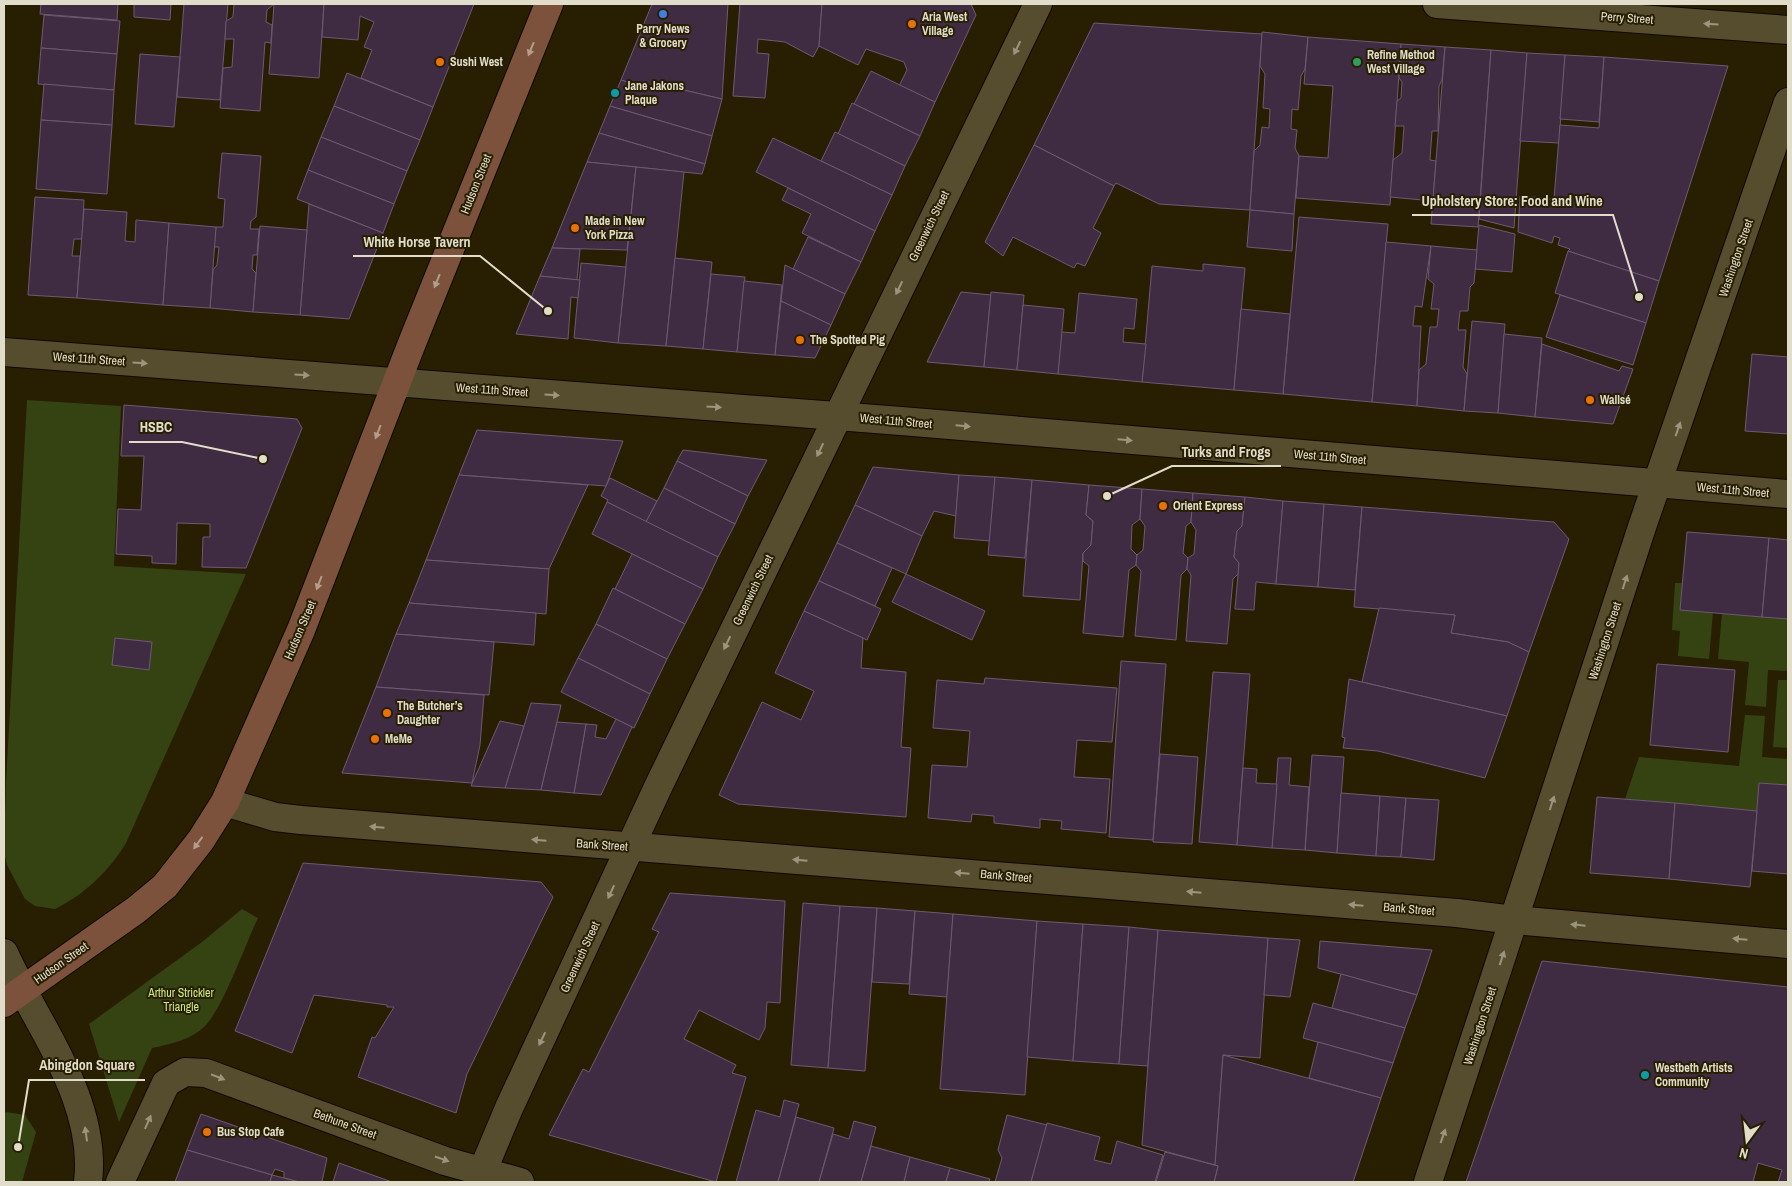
<svg xmlns="http://www.w3.org/2000/svg" width="1792" height="1186" font-family="'Archivo Narrow',sans-serif">
  <style>
    .green { fill: #354212 }
    .building { fill: #3f2b42; stroke: #6f5972 }
    .lines { fill: none; stroke-linecap: round; stroke-linejoin: round }
    .minor-casing { stroke: #0f0900; stroke-width: 30 }
    .secondary-casing { stroke: #0f0900; stroke-width: 30 }
    .minor { stroke: #564d2f; stroke-width: 28 }
    .secondary { stroke: #7c523c; stroke-width: 28 }
    .oneway { fill: #9c957d }
    .oneway2 { fill: #b49e8b }
    .shop-dot { fill: #3f7fe0; stroke: #281f02; stroke-width: 2 }
    .food-dot { fill: #e8710a; stroke: #281f02; stroke-width: 2 }
    .leisure-dot { fill: #2e9e5b; stroke: #281f02; stroke-width: 2 }
    .culture-dot { fill: #0f9aa8; stroke: #281f02; stroke-width: 2 }
    .labels { text-anchor: middle; dominant-baseline: central; stroke-width: 4; stroke-linejoin: round; paint-order: stroke }
    .poi-label { font-size: 12px; font-weight: bold; fill: #e2ddcb; stroke: #281f02; text-anchor: start }
    .street-label { font-size: 12px; fill: #e2ddcb; stroke: #281f02 }
    .park-label { font-size: 12px; fill: #caea80; stroke: #281f02 }
    .leader { fill: none; stroke: #e2ddcb; stroke-width: 2 }
    .callout-dot { fill: #e2ddcb; stroke: #281f02; stroke-width: 2 }
    .callout-label { font-size: 14px; text-anchor: middle; font-weight: bold; fill: #e2ddcb; stroke: #281f02; stroke-width: 4; stroke-linejoin: round; paint-order: stroke }
  </style>
  <rect width="100%" height="100%" fill="#281f02"/>
  <!-- green -->
  <g class="green">
    <path d="M27 400 121 406 114 566 246 574 126 843C109 871 84 895 55 909L35 906 25 899 7 865 4 852 6 782Z"/>
    <path d="M1675 583H1682L1680 610 1713 612 1709 659 1678 656 1680 631 1672 630Z"/>
    <path d="M1722 613 1788 619V671L1768 670 1766 707 1745 705 1749 662 1718 659Z"/>
    <path d="M1778 680H1788V748L1773 747Z"/>
    <path d="M1745 715 1765 716 1762 757 1788 759V785L1759 783 1757 811 1625 799 1639 757 1739 766Z"/>
    <path d="M242 909 258 918C246 943 223 1008 205 1026 191 1040 171 1044 152 1048L119 1122 89 1024 202 942Z"/>
    <path d="M6 1112 25 1115 36 1132 22 1182H4V1114Z"/>
  </g>
  <!-- building -->
  <g class="building">
    <path d="M41 4H118L117 20 40 14Z"/>
    <path d="M134 4H171L170 20 134 17Z"/>
    <path d="M184 4H228L220 100 177 97Z"/>
    <path d="M234 4H274L267 10 266 22 272 25 271 43 265 42 260 111 220 108 223 68 232 67 234 39H225L226 21 233 17Z"/>
    <path d="M274 4H324L319 78 269 74Z"/>
    <path d="M324 4H474L433 107 361 78 372 50 364 47 374 22 360 16 358 40 322 37Z"/>
    <path d="M652 4H728L722 99 658 84 655 91 621 80Z"/>
    <path d="M740 4H822L819 46 813 57 785 42 758 39 757 53 769 54 765 98 733 96Z"/>
    <path d="M822 4H971L976 15 935 102 899 86 907 70 904 62 866 49 858 65 819 46Z"/>
    <path d="M44 15 120 21 117 54 41 48Z"/>
    <path d="M1094 23 1262 34 1250 210 1159 204 1116 183 1114 186 1034 145Z"/>
    <path d="M1262 32 1308 37 1305 69 1301 76 1298 110 1292 109 1291 129 1297 130 1295 148 1299 156 1294 214 1250 210 1254 151 1260 145 1262 127 1269 128 1270 109 1263 108 1265 74 1260 66Z"/>
    <path d="M1308 37 1401 44 1390 205 1296 198 1299 156 1328 158 1333 86 1304 84Z"/>
    <path d="M1401 44 1445 47 1442 80 1439 86 1438 131H1432L1430 160 1436 161 1433 201 1390 197 1393 160 1402 153 1404 126H1395L1397 101 1401 98 1402 82 1399 78Z"/>
    <path d="M1445 47 1491 50 1478 227 1431 224Z"/>
    <path d="M41 48 117 54 114 90 38 84Z"/>
    <path d="M1491 50 1527 53 1514 228 1479 219Z"/>
    <path d="M1527 53 1565 55 1559 143 1520 141Z"/>
    <path d="M140 54 180 57 174 127 135 124Z"/>
    <path d="M1565 55 1604 57 1599 122 1560 119Z"/>
    <path d="M1604 57 1728 66 1659 281 1568 251 1570 249 1558 245 1560 238 1554 236 1552 243 1518 232 1520 196 1554 199 1560 125 1599 128Z"/>
    <path d="M871 71 935 102 920 136 854 104Z"/>
    <path d="M347 73 433 107 420 140 334 106Z"/>
    <path d="M621 80 655 91 658 84 722 99 712 136 610 106Z"/>
    <path d="M44 84 114 90 112 125 41 120Z"/>
    <path d="M852 103 920 136 905 166 838 134Z"/>
    <path d="M334 106 420 140 407 171 321 137Z"/>
    <path d="M610 106 712 136 705 164 599 133Z"/>
    <path d="M41 120 112 125 107 194 36 189Z"/>
    <path d="M835 132 905 166 892 195 821 161Z"/>
    <path d="M599 133 705 164 702 174 587 162Z"/>
    <path d="M321 137 407 171 394 204 308 170Z"/>
    <path d="M773 138 892 195 875 231 756 172Z"/>
    <path d="M1034 145 1114 186 1093 228 1101 233 1085 266 1077 263 1074 268 1013 237 1003 256 985 242Z"/>
    <path d="M222 153 261 156 256 217 251 221 250 229H259L257 255H253L252 269 256 273 253 312 210 308 213 270 217 265 219 247H214L216 227H223L225 199 218 198Z"/>
    <path d="M587 162 636 167 627 250 552 248Z"/>
    <path d="M636 167 684 172 666 346 618 343Z"/>
    <path d="M308 170 394 204 383 233 297 199Z"/>
    <path d="M788 188 875 231 861 262 802 233 811 214 782 200Z"/>
    <path d="M35 197 84 200 82 239H74L72 256H80L77 298 28 295Z"/>
    <path d="M309 204 383 233 349 319 300 315Z"/>
    <path d="M84 209 127 212 125 241 135 242 136 220 169 223 163 305 77 298Z"/>
    <path d="M1250 210 1294 214 1292 251 1247 247Z"/>
    <path d="M1299 217 1388 224 1372 402 1283 394Z"/>
    <path d="M169 223 216 227 210 308 163 305Z"/>
    <path d="M1479 225 1515 234 1512 272 1475 269Z"/>
    <path d="M260 226 307 230 300 315 253 312Z"/>
    <path d="M808 237 861 262 845 294 793 269Z"/>
    <path d="M1386 242 1431 246 1422 307 1415 306 1413 326H1421L1417 406 1372 402Z"/>
    <path d="M1431 246 1477 250 1474 283 1470 287 1468 311H1460L1458 330H1466L1463 367 1467 374 1464 411 1417 406 1419 370 1426 364 1430 327H1437L1439 309H1431L1434 284 1428 279Z"/>
    <path d="M552 248 580 249 577 280 540 276Z"/>
    <path d="M1568 251 1659 281 1646 323 1555 293Z"/>
    <path d="M675 258 712 262 703 349 666 346Z"/>
    <path d="M581 263 626 267 618 343 574 338Z"/>
    <path d="M1203 264 1245 268 1234 390 1142 382 1152 266 1203 271Z"/>
    <path d="M785 265 845 294 831 325 781 301Z"/>
    <path d="M711 274 745 277 737 352 703 349Z"/>
    <path d="M540 276 580 280 578 298 571 297 568 339 516 334Z"/>
    <path d="M744 281 782 285 775 355 737 352Z"/>
    <path d="M961 292 991 295 984 367 927 362Z"/>
    <path d="M991 292 1024 295 1017 370 984 367Z"/>
    <path d="M1079 293 1137 299 1134 329 1124 328 1123 342 1146 344 1142 382 1058 374 1061 332 1075 333Z"/>
    <path d="M1560 295 1646 323 1633 365 1546 337Z"/>
    <path d="M781 301 831 325 815 358 775 355Z"/>
    <path d="M1023 305 1064 309 1058 374 1017 370Z"/>
    <path d="M1241 309 1290 314 1283 394 1234 390Z"/>
    <path d="M1472 321 1505 324 1498 413 1464 411Z"/>
    <path d="M1504 334 1542 338 1535 417 1498 413Z"/>
    <path d="M1542 344 1619 371 1622 366 1633 369 1613 424 1535 417Z"/>
    <path d="M1752 354 1788 357V434L1745 431Z"/>
    <path d="M124 405 297 419 302 428 246 568 202 567 203 537H210V524L177 523 176 564 152 563V556L116 554 118 509 141 510 144 456H121Z"/>
    <path d="M477 430 623 441 606 486 459 475Z"/>
    <path d="M683 450 767 460 748 496 677 461Z"/>
    <path d="M677 461 748 496 735 524 664 488Z"/>
    <path d="M873 467 959 475 956 516 934 511 922 536 855 505Z"/>
    <path d="M459 475 588 485 549 569 426 560Z"/>
    <path d="M959 475 995 477 990 541 954 538Z"/>
    <path d="M995 477 1032 480 1025 558 988 555Z"/>
    <path d="M610 478 657 501 646 522 607 502 608 500 601 496Z"/>
    <path d="M1032 480 1089 485 1086 515 1093 521 1091 545 1083 553 1080 600 1023 596Z"/>
    <path d="M1089 485 1142 489 1140 519 1132 525 1131 549 1137 555 1136 565 1129 570 1123 637 1083 633 1089 566 1083 561V553L1091 545 1093 521 1086 515Z"/>
    <path d="M664 488 735 524 718 557 646 522Z"/>
    <path d="M1142 489 1193 493 1191 522 1186 526 1183 553 1188 558 1187 569 1181 575 1176 640 1135 636 1141 571 1136 565 1137 555 1143 550 1145 526 1140 519Z"/>
    <path d="M1193 493 1245 497 1242 526 1237 531 1234 557 1239 563V573L1233 579 1227 644 1186 641 1191 575 1187 569 1188 558 1194 554 1196 530 1191 522Z"/>
    <path d="M1245 497 1283 501 1276 584 1256 582 1254 610 1235 609 1239 563 1234 557 1237 531 1242 526Z"/>
    <path d="M1283 501 1324 504 1318 587 1276 584Z"/>
    <path d="M607 502 718 557 703 589 592 534Z"/>
    <path d="M1324 504 1362 507 1355 590 1318 587Z"/>
    <path d="M855 505 922 536 906 574 837 543Z"/>
    <path d="M1362 507 1554 522 1569 539 1529 652 1508 642 1451 633 1455 615 1354 607Z"/>
    <path d="M1687 532 1769 538 1762 617 1680 610Z"/>
    <path d="M1769 538 1788 540V619L1762 617Z"/>
    <path d="M837 543 892 568 875 606 819 581Z"/>
    <path d="M632 554 703 589 685 624 615 589Z"/>
    <path d="M426 560 549 569 546 614 409 603Z"/>
    <path d="M906 574 985 611 972 640 892 602Z"/>
    <path d="M819 581 881 609 867 640 804 611Z"/>
    <path d="M613 588 685 624 667 659 596 624Z"/>
    <path d="M409 603 536 613 534 645 396 634Z"/>
    <path d="M1379 608 1455 615 1451 633 1508 642 1529 652 1507 716 1362 682Z"/>
    <path d="M804 611 863 638 861 668 906 672 901 747 911 748 906 817 738 804 719 795 762 702 801 720 814 691 775 673Z"/>
    <path d="M596 624 667 659 650 694 578 658Z"/>
    <path d="M396 634 494 642 489 695 376 687Z"/>
    <path d="M115 638 152 642 149 670 112 665Z"/>
    <path d="M578 658 650 694 634 728 561 692Z"/>
    <path d="M1121 661 1166 664 1153 840 1109 837Z"/>
    <path d="M1657 664 1735 670 1728 752 1650 745Z"/>
    <path d="M1213 672 1250 674 1237 845 1199 842Z"/>
    <path d="M985 678 1117 688 1112 742 1077 740 1074 777 1110 779 1106 833 1061 829 1062 821 1040 819V828L994 823V816L972 814 971 822 928 818 932 765 967 767 970 731 933 728 937 680 984 684Z"/>
    <path d="M1349 679 1507 716 1485 778 1378 751 1343 748 1345 738 1342 737Z"/>
    <path d="M376 687 484 695 480 745 472 783 342 773Z"/>
    <path d="M531 703 561 705 541 790 505 788Z"/>
    <path d="M616 719 632 727 601 795 574 793 586 724 597 725 595 737 606 739Z"/>
    <path d="M500 721 524 726 505 788 471 786Z"/>
    <path d="M557 722 586 724 574 793 541 790Z"/>
    <path d="M1160 754 1198 757 1192 844 1153 842Z"/>
    <path d="M1312 755 1344 757 1337 853 1305 850Z"/>
    <path d="M1278 758H1291L1289 785 1309 787 1305 850 1272 848Z"/>
    <path d="M1243 768 1257 769 1256 783 1277 784 1272 848 1237 845Z"/>
    <path d="M1759 783 1788 785V874L1752 871Z"/>
    <path d="M1341 793 1380 796 1376 856 1337 853Z"/>
    <path d="M1380 796 1406 798 1401 857 1376 856Z"/>
    <path d="M1597 797 1675 803 1669 879 1590 873Z"/>
    <path d="M1406 798 1439 800 1434 860 1401 857Z"/>
    <path d="M1675 803 1757 811 1750 887 1669 879Z"/>
    <path d="M303 863 541 882 553 897 467 1074 456 1113 358 1077 372 1037 375 1038 394 1007H387V1005L314 995 292 1053 235 1031Z"/>
    <path d="M670 893 785 901 780 1003 767 1002 765 1028 759 1040 699 1010 684 1039 736 1065 732 1073 746 1077 716 1182 549 1135 583 1069 589 1072 659 932 652 929Z"/>
    <path d="M803 903 840 906 828 1068 791 1065Z"/>
    <path d="M840 906 877 908 865 1071 828 1068Z"/>
    <path d="M877 908 915 911 909 984 872 982Z"/>
    <path d="M915 911 953 914 947 997 909 994Z"/>
    <path d="M953 914 1037 921 1025 1095 940 1089Z"/>
    <path d="M1037 921 1083 924 1073 1061 1027 1057Z"/>
    <path d="M1083 924 1129 927 1119 1064 1073 1061Z"/>
    <path d="M1129 927 1158 930 1148 1066 1119 1064Z"/>
    <path d="M1158 930 1268 938 1260 1058 1223 1055 1215 1165 1142 1145Z"/>
    <path d="M1268 938 1300 940 1290 997 1264 995Z"/>
    <path d="M1320 941 1432 950 1417 995 1318 968Z"/>
    <path d="M1542 961 1788 987V1182H1778L1782 1170 1758 1163 1753 1182H1466Z"/>
    <path d="M1341 974 1417 995 1405 1028 1332 1008Z"/>
    <path d="M1313 1003 1405 1028 1393 1063 1303 1038Z"/>
    <path d="M1318 1042 1393 1063 1381 1098 1309 1078Z"/>
    <path d="M1223 1055 1381 1098 1353 1182H1214L1218 1166 1215 1165Z"/>
    <path d="M784 1100 799 1104 778 1182H736L756 1110 780 1117Z"/>
    <path d="M201 1114 327 1158 322 1182H299L284 1178V1172L275 1169 272 1175 187 1150Z"/>
    <path d="M1007 1115 1047 1125 1031 1182H995L1002 1158 998 1150Z"/>
    <path d="M796 1117 834 1128 819 1182H778Z"/>
    <path d="M854 1121 876 1127 861 1182H819L833 1134 849 1139Z"/>
    <path d="M1047 1123 1100 1137 1094 1160 1111 1164 1117 1141 1163 1155 1155 1182H1031Z"/>
    <path d="M871 1146 910 1157 904 1182H861Z"/>
    <path d="M187 1150 272 1175 270 1182H175Z"/>
    <path d="M1165 1152 1218 1166 1214 1182H1156Z"/>
    <path d="M910 1157 950 1168 946 1182H904Z"/>
    <path d="M339 1163 392 1182H333Z"/>
    <path d="M950 1168 990 1179 989 1182H946Z"/>
    <path d="M272 1175 284 1178 299 1182H270Z"/>
  </g>
  <g class="lines">
    <!-- minor casing -->
    <g class="minor-casing">
      <g id="minor">
        <path d="M1437 4 1788 30"/>
        <path d="M4 352 901 421 1788 494"/>
        <path d="M225 802 275 817 301 820 1457 913 1514 920 1788 944"/>
        <path d="M4 953C36 1024 98 1100 88 1182"/>
        <path d="M120 1182 166 1083 185 1072 206 1073 445 1161 520 1182"/>
        <path d="M478 1182 509 1108 659 785 1038 4"/>
        <path d="M1428 1182 1642 527 1788 102"/>
      </g>
    </g>
    <!-- secondary casing -->
    <g class="secondary-casing">
      <path id="secondary" d="M4 1003 136 910 165 886 201 840 225 802 301 630 412 343 549 4"/>
    </g>
    <!-- minor -->
    <use href="#minor" class="minor"/>
    <!-- secondary -->
    <use href="#secondary" class="secondary"/>
  </g>
  <!-- one-way arrows -->
  <defs><path id="oneway-solid" d="M-6-.8H1V-3.2L6.5 0L1 3.2V.8H-6Z" transform="scale(1.25)"/></defs>
  <g class="oneway">
    <use href="#oneway-solid" transform="translate(1711 24) rotate(-176)"/>
    <use href="#oneway-solid" transform="translate(1017 48) rotate(116)"/>
    <use href="#oneway-solid" transform="translate(899 288) rotate(116)"/>
    <use href="#oneway-solid" transform="translate(140 363) rotate(4)"/>
    <use href="#oneway-solid" transform="translate(302 375) rotate(4)"/>
    <use href="#oneway-solid" transform="translate(552 395) rotate(4)"/>
    <use href="#oneway-solid" transform="translate(714 407) rotate(4)"/>
    <use href="#oneway-solid" transform="translate(963 426) rotate(5)"/>
    <use href="#oneway-solid" transform="translate(1678 429) rotate(-71)"/>
    <use href="#oneway-solid" transform="translate(1125 440) rotate(5)"/>
    <use href="#oneway-solid" transform="translate(820 450) rotate(115)"/>
    <use href="#oneway-solid" transform="translate(1625 582) rotate(-72)"/>
    <use href="#oneway-solid" transform="translate(727 643) rotate(116)"/>
    <use href="#oneway-solid" transform="translate(1552 803) rotate(-72)"/>
    <use href="#oneway-solid" transform="translate(377 827) rotate(-175)"/>
    <use href="#oneway-solid" transform="translate(539 840) rotate(-175)"/>
    <use href="#oneway-solid" transform="translate(800 860) rotate(-175)"/>
    <use href="#oneway-solid" transform="translate(962 873) rotate(-175)"/>
    <use href="#oneway-solid" transform="translate(611 892) rotate(115)"/>
    <use href="#oneway-solid" transform="translate(1194 892) rotate(-175)"/>
    <use href="#oneway-solid" transform="translate(1356 905) rotate(-175)"/>
    <use href="#oneway-solid" transform="translate(1578 925) rotate(-174)"/>
    <use href="#oneway-solid" transform="translate(1740 939) rotate(-175)"/>
    <use href="#oneway-solid" transform="translate(1502 958) rotate(-72)"/>
    <use href="#oneway-solid" transform="translate(542 1039) rotate(115)"/>
    <use href="#oneway-solid" transform="translate(218 1077) rotate(21)"/>
    <use href="#oneway-solid" transform="translate(148 1122) rotate(-66)"/>
    <use href="#oneway-solid" transform="translate(86 1134) rotate(-98)"/>
    <use href="#oneway-solid" transform="translate(1443 1136) rotate(-71)"/>
    <use href="#oneway-solid" transform="translate(442 1159) rotate(19)"/>
  </g>
  <g class="oneway2">
    <use href="#oneway-solid" transform="translate(531 49) rotate(112)"/>
    <use href="#oneway-solid" transform="translate(437 281) rotate(112)"/>
    <use href="#oneway-solid" transform="translate(378 432) rotate(111)"/>
    <use href="#oneway-solid" transform="translate(319 583) rotate(111)"/>
    <use href="#oneway-solid" transform="translate(198 843) rotate(126)"/>
  </g>
  <!-- markers -->
  <circle class="shop-dot" cx="663" cy="14" r="5"/>
  <g class="food-dot">
    <circle cx="912" cy="24" r="5"/>
    <circle cx="440" cy="62" r="5"/>
    <circle cx="575" cy="228" r="5"/>
    <circle cx="800" cy="340" r="5"/>
    <circle cx="1590" cy="400" r="5"/>
    <circle cx="1163" cy="506" r="5"/>
    <circle cx="387" cy="713" r="5"/>
    <circle cx="375" cy="739" r="5"/>
    <circle cx="207" cy="1132" r="5"/>
  </g>
  <circle class="leisure-dot" cx="1357" cy="62" r="5"/>
  <g class="culture-dot">
    <circle cx="615" cy="93" r="5"/>
    <circle cx="1645" cy="1075" r="5"/>
  </g>
  <g class="labels">
    <!-- poi labels -->
    <g class="poi-label">
      <text x="922" y="17">Aria West<tspan x="922" dy="14">Village</tspan></text>
      <text x="663" y="29" text-anchor="middle">Parry News<tspan x="663" dy="14">&amp; Grocery</tspan></text>
      <text x="1367" y="55">Refine Method<tspan x="1367" dy="14">West Village</tspan></text>
      <text x="450" y="62">Sushi West</text>
      <text x="625" y="86">Jane Jakons<tspan x="625" dy="14">Plaque</tspan></text>
      <text x="585" y="221">Made in New<tspan x="585" dy="14">York Pizza</tspan></text>
      <text x="810" y="340">The Spotted Pig</text>
      <text x="1600" y="400">Wallsé</text>
      <text x="1173" y="506">Orient Express</text>
      <text x="397" y="706">The Butcher’s<tspan x="397" dy="14">Daughter</tspan></text>
      <text x="385" y="739">MeMe</text>
      <text x="1655" y="1068">Westbeth Artists<tspan x="1655" dy="14">Community</tspan></text>
      <text x="217" y="1132">Bus Stop Cafe</text>
    </g>
    <!-- street labels -->
    <g class="street-label">
      <text transform="translate(1627 18) rotate(4)">Perry Street</text>
      <text transform="translate(476 184) rotate(-68)">Hudson Street</text>
      <text transform="translate(929 226) rotate(-64)">Greenwich Street</text>
      <text transform="translate(1736 258) rotate(-71)">Washington Street</text>
      <text transform="translate(89 359) rotate(4)">West 11th Street</text>
      <text transform="translate(492 390) rotate(4)">West 11th Street</text>
      <text transform="translate(896 421) rotate(5)">West 11th Street</text>
      <text transform="translate(1330 457) rotate(5)">West 11th Street</text>
      <text transform="translate(1733 490) rotate(5)">West 11th Street</text>
      <text transform="translate(753 590) rotate(-64)">Greenwich Street</text>
      <text transform="translate(300 630) rotate(-67)">Hudson Street</text>
      <text transform="translate(1605 641) rotate(-72)">Washington Street</text>
      <text transform="translate(602 845) rotate(4)">Bank Street</text>
      <text transform="translate(1006 876) rotate(5)">Bank Street</text>
      <text transform="translate(1409 909) rotate(5)">Bank Street</text>
      <text transform="translate(580 957) rotate(-65)">Greenwich Street</text>
      <text transform="translate(61 963) rotate(-35)">Hudson Street</text>
      <text transform="translate(1480 1026) rotate(-72)">Washington Street</text>
      <text transform="translate(345 1124) rotate(20)">Bethune Street</text>
    </g>
    <!-- park labels -->
    <g class="park-label">
      <text x="181" y="993">Arthur Strickler<tspan x="181" dy="14">Triangle</tspan></text>
    </g>
  </g>
  <!-- callouts -->
  <path class="leader" d="M1639 297L1613 215H1412M548 311L480 256H353M263 459L182 442H129M1107 496L1172 466H1281M18 1147L29 1080H145"/>
  <g class="callout-dot">
    <circle cx="1639" cy="297" r="5"/>
    <circle cx="548" cy="311" r="5"/>
    <circle cx="263" cy="459" r="5"/>
    <circle cx="1107" cy="496" r="5"/>
    <circle cx="18" cy="1147" r="5"/>
  </g>
  <g class="callout-label">
    <text x="1512" y="206">Upholstery Store: Food and Wine</text>
    <text x="417" y="247">White Horse Tavern</text>
    <text x="156" y="432">HSBC</text>
    <text x="1226" y="457">Turks and Frogs</text>
    <text x="87" y="1070">Abingdon Square</text>
  </g>
  <!-- border -->
  <rect width="1792" height="1186" fill="none" stroke="#e2ddcb" stroke-width="10"/>
  <!-- north arrow -->
  <g transform="translate(1747 1141) rotate(195)" stroke="#281f02" stroke-width="4" paint-order="stroke">
  <path d="M0-4L9 19L0 12L-9 19Z" fill="#e2ddcb"/>
  <text y="-8" font-size="14" font-weight="bold" text-anchor="middle" fill="#e2ddcb">N</text>
  </g>
</svg>
